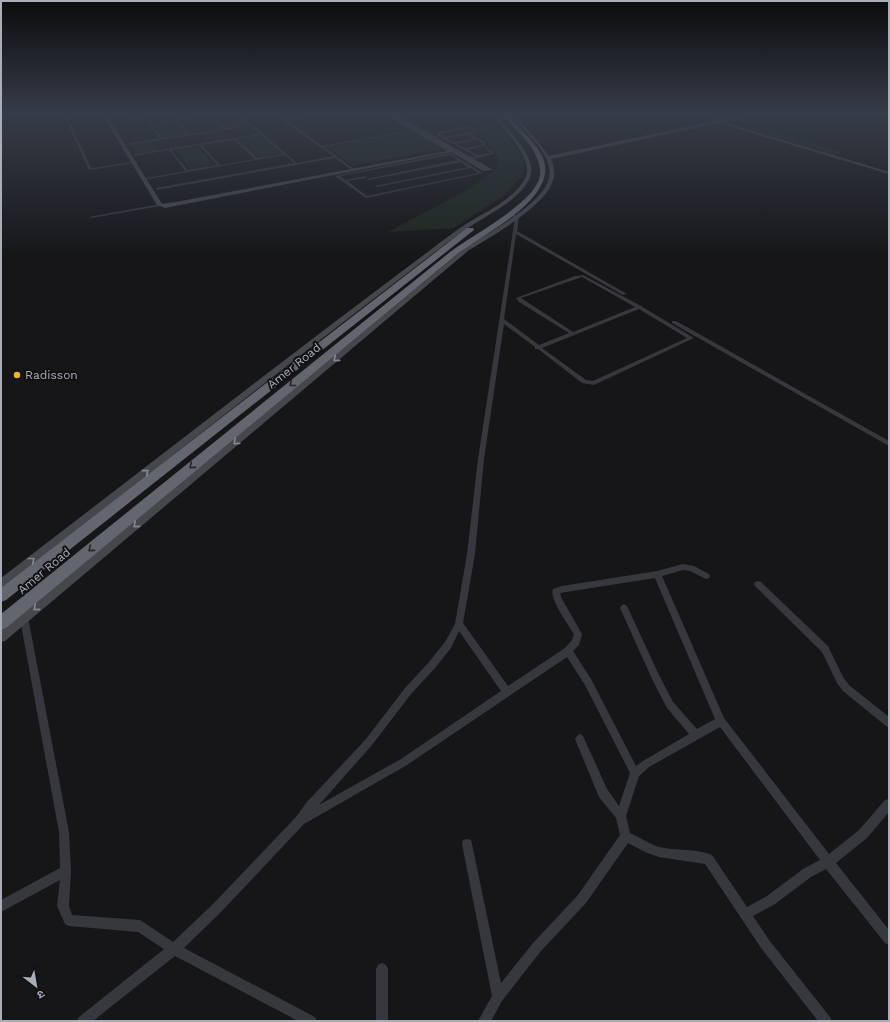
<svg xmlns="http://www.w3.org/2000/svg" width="890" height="1022" font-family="'Work Sans','Noto Sans Devanagari',sans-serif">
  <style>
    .green { fill: #1e261f }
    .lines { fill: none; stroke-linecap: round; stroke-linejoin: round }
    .street { fill: #37383d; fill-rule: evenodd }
    .secondary { fill: #45474d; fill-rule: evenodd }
    .highway { fill: #63666e; fill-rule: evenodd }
    .oneway { stroke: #858993 }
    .oneway2 { stroke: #26262a }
    .poi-dot { fill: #f2b134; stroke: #111113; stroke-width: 1.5 }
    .labels { text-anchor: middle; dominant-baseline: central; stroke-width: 4; stroke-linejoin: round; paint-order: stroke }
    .far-street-label { font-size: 12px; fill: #a8adb8; stroke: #111113 }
    .far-poi-label { font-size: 12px; fill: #a8adb8; stroke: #111113; text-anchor: start }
  </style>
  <rect width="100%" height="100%" fill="#161618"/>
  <!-- green -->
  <g class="green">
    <path d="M224 114H236L248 125 227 128 214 116Z"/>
    <path d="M462 114H490L523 157 524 173 506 194 454 228 388 232 469 189 496 170 498 159 476 125 470 126Z"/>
    <path d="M176 122 187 135 163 138 153 125Z"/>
    <path d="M413 132 442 149 352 166 327 147Z"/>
    <path d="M772 132 790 137 795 140 807 142 841 152 834 154 763 133Z"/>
    <path d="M261 135 282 153 259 158 239 139Z"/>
    <path d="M151 142 157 150 137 153 132 145Z"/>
    <path d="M197 146 214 165 190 169 174 149Z"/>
  </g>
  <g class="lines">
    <!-- street -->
    <g class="street">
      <path d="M63 114H66L91 168 133 162 135 163 89 170Z"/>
      <path d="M156 114H165L114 123 113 122Z"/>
      <path d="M210 114H220L211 116 226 128 249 125 237 114H240L297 163 333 156 284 122 276 114H279L287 120 320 114H329L289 121 322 146 420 129 421 130 324 147 354 169 353 171 335 158 157 190 156 188 294 163 285 155 143 180 141 179 185 171 169 150 135 156 134 154 259 134 250 126 122 146 121 145 159 138 147 121H149L150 123ZM209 116 223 129 190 134 179 121ZM176 121 188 134 162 138 151 125ZM261 135 283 154 258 158 237 139ZM234 140 255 159 220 165 202 145ZM199 145 217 165 188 170 171 150Z"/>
      <path d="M406 114H413L392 119 391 118Z"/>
      <path d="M470 126 479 131 470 134 484 141 487 148 493 152V154L479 158 470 159V157L475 156 440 137 433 138 432 137 438 135 437 134 438 132ZM470 128 475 131 444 137 440 134ZM467 135 474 139 454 142 447 139ZM477 140 482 143 483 145 465 148 456 144ZM484 146 490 153 478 155 468 150Z"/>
      <path d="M450 153 483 173 366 198 335 176ZM450 155 458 160 367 179 369 180 461 162 468 167 375 186 377 187 471 168 478 173 367 196 347 181 366 178V176L345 180 340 176Z"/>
      <path d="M171 202 172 204 91 218 89 217Z"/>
      <path d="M509 213H511L519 217 517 231 627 294 623 295 516 234 504 319 539 345 569 333 519 302 516 298 575 276 583 275 641 306 694 338 594 385 582 383 538 349H535V347L504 324 484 459 475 554 463 623 508 686 565 648 572 640 574 634C568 624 549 599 553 589L562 586 657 571 683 564 694 566 709 574 710 576 709 578 706 579 690 571 683 570 662 576 724 718 829 854 859 830 885 800 889 799V812L867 838 836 863 889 930V945L885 943 826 869 811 877 775 904 753 916 769 940 830 1017 832 1021H818L761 948 705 864 659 857 645 852 628 843 586 903 541 951 502 1001 491 1021H478L492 996 462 844 463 840 467 839 471 840 472 844 501 983 533 943 578 895 620 835 616 818 599 797 575 739 577 736 580 734 583 736 607 789 619 806 630 773 585 685 567 657 407 765 304 824 221 912 184 948 315 1017 317 1021H298L175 956 93 1021H77L79 1017 164 949 138 932 69 926 65 924 57 906 60 880 1 912V900L60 868 59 832 20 619 18 616 19 613 22 612 27 614 28 617 69 832 71 871 69 906 72 915 140 920 173 942 213 904 296 817 306 803 366 739 405 688 429 662 445 642 455 624 467 554 478 459 515 218 509 215ZM582 277 635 307 573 332 521 298ZM639 309 687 338 593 381 586 380 542 348ZM655 578 715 719 697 729 673 702 659 675 627 606 624 604 621 606 620 608 653 681 667 708 689 734 643 761 636 766 591 679 573 651 579 645 582 634 562 599 560 593ZM459 631 501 691 401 759 319 805 372 745 411 694 435 668 451 648ZM720 727 820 860 803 869 767 896 747 907 712 855C695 848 676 851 659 847 649 844 640 837 630 833L626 816 639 776 649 767Z"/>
      <path d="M672 321H676L889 441V446L672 323Z"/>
      <path d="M758 581 761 582 828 646 843 677 849 685 889 717V728L886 726 843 691 837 683 822 652 755 586 754 584 755 582Z"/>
      <path d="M382 963 386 965 388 969V1021H376V969L378 965Z"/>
    </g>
    <!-- secondary -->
    <g class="secondary">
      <path d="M102 114H106L162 204H165L447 151 384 114H390L428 136 390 114H396L493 170 483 171 451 152 165 208 157 205Z"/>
      <path d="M491 114H495C507 129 538 157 530 177 521 200 485 216 465 230 454 237 445 245 435 252 290 362 148 475 5 587L1 589V578C145 468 288 356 433 248 442 241 451 234 460 228 479 215 517 199 526 176 533 157 503 129 491 114Z"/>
      <path d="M509 114H513L536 139 549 156 746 114H756L723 122 889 172V174L719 123 551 159C554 166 556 175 552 183 542 208 492 236 469 250L5 641 1 642V630L465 248C487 234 536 207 547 184 551 176 550 167 547 160 539 142 522 129 509 114Z"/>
      <path d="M707 114 717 118 718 119 715 120 700 114Z"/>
    </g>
    <!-- highway -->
    <g class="highway">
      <path d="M502 114H507C519 128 534 140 542 156 562 198 482 234 455 256L6 628 1 630V614L450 252C472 235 535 203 540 176 541 170 539 163 537 158 530 141 513 128 502 114Z"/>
      <path d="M467 228H473L474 230 6 600 1 602V588Z"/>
    </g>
  </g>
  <!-- one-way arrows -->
  <defs><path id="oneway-chevron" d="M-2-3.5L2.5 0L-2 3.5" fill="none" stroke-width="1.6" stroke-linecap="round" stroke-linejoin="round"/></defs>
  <g class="oneway">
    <use href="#oneway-chevron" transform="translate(336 359) rotate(140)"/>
    <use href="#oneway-chevron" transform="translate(236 442) rotate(140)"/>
    <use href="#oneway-chevron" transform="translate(146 472) rotate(-40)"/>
    <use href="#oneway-chevron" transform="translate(136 525) rotate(140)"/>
    <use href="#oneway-chevron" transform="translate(32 560) rotate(-38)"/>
    <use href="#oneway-chevron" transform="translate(36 608) rotate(140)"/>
  </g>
  <g class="oneway2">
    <use href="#oneway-chevron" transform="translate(292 384) rotate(141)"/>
    <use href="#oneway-chevron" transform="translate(192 466) rotate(140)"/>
    <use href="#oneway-chevron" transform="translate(91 549) rotate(140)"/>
  </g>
  <!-- sky -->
  <linearGradient id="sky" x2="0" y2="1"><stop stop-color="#0c0c0d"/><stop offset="0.44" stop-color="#363c48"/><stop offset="1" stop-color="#363c48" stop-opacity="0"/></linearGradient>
  <rect width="890" height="258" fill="url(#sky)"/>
  <!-- markers -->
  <circle class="poi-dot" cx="17" cy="375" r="4"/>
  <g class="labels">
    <!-- far-street labels -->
    <g class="far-street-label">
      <text transform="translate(294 366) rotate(-39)">Amer Road</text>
      <text transform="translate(44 571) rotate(-40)">Amer Road</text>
    </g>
    <!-- far-poi labels -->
    <g class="far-poi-label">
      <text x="25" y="375">Radisson</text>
    </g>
  </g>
  <!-- border -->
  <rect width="890" height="1022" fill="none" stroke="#a8adb8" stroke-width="4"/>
  <!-- north arrow -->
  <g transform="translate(36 986) rotate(149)" stroke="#111113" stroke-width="3" paint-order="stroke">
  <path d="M0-3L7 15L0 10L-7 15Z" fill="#a8adb8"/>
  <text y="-6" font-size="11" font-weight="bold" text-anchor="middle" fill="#a8adb8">उ</text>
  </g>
</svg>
